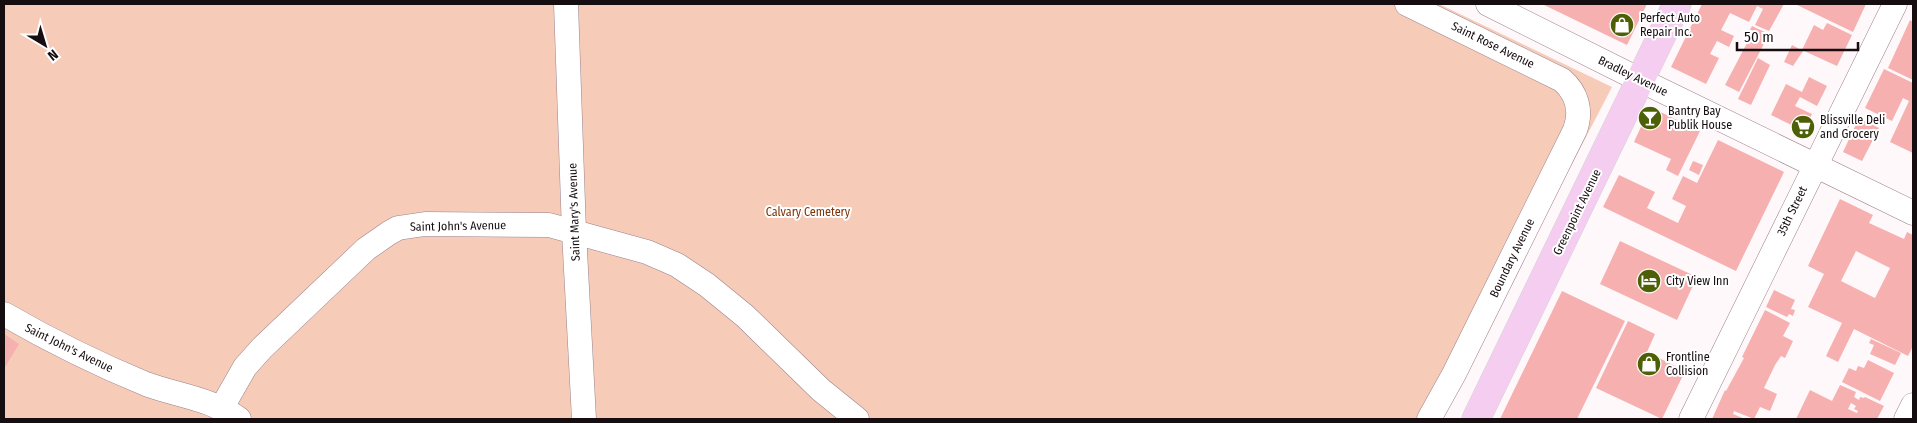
<svg xmlns="http://www.w3.org/2000/svg" width="1917" height="423" font-family="'Fira Sans Condensed',sans-serif">
  <style>
    .green { fill: #f6ccb9 }
    .building { fill: #f6b0b0; fill-rule: evenodd }
    .lines { fill: none; stroke-linecap: round; stroke-linejoin: round }
    .minor-casing { stroke: #9b818b; stroke-width: 25 }
    .major-casing { stroke: #d5d3d4; stroke-width: 29 }
    .minor { stroke: #fff; stroke-width: 24 }
    .major { stroke: #f4cdf1; stroke-width: 28 }
    .labels { text-anchor: middle; dominant-baseline: central; stroke-width: 4; stroke-linejoin: round; paint-order: stroke }
    .poi-label { font-size: 12px; fill: #160d10; stroke: #fff; text-anchor: start }
    .street-label { font-size: 12px; fill: #160d10; stroke: #fff }
    .park-label { font-size: 12px; fill: #7c340a; stroke: #fff }
  </style>
  <rect width="100%" height="100%" fill="#fef8fa"/>
  <!-- green -->
  <path class="green" d="M4 4H1439L1612 87 1440 419H4Z"/>
  <!-- building -->
  <g class="building">
    <path d="M1542 4H1647L1627 45Z"/>
    <path d="M1702 4H1784L1769 31 1755 25 1763 9 1757 6 1749 22 1730 13 1721 30 1734 36 1729 47 1717 41 1710 54 1719 58 1706 84 1671 67Z"/>
    <path d="M1795 4H1866L1853 32Z"/>
    <path d="M1910 20 1913 22V80L1888 68Z"/>
    <path d="M1827 23 1852 35 1837 66 1802 50 1814 25 1823 30Z"/>
    <path d="M1752 26 1769 34 1739 92 1725 85 1747 43 1756 47 1744 41Z"/>
    <path d="M1792 45 1803 51 1793 66 1784 62Z"/>
    <path d="M1758 58 1770 65 1751 105 1738 99Z"/>
    <path d="M1884 69 1913 83V153L1890 142 1909 101 1903 98 1892 121 1865 108Z"/>
    <path d="M1809 77 1827 86 1817 106 1800 97 1795 106 1812 114 1804 131 1771 115 1786 84 1802 92Z"/>
    <path d="M1650 107 1700 131 1678 176 1666 170 1671 159 1634 142Z"/>
    <path d="M1859 118 1879 128 1862 161 1843 152Z"/>
    <path d="M1718 140 1784 172 1736 271 1603 207 1619 175 1655 192 1647 208 1678 223 1686 206 1672 199 1683 176 1697 183Z"/>
    <path d="M1693 161 1703 165 1699 175 1689 170Z"/>
    <path d="M1840 199 1873 215 1869 223 1904 239 1907 232 1913 235V346L1908 356 1854 329 1838 362 1826 356 1842 323 1808 307 1824 274 1808 266ZM1856 251 1890 268 1875 298 1841 281Z"/>
    <path d="M1620 241 1697 277 1677 320 1600 284Z"/>
    <path d="M1774 290 1795 300 1791 309 1795 310 1793 316 1789 314 1787 317 1766 307Z"/>
    <path d="M1562 291 1625 321 1577 419H1500Z"/>
    <path d="M1765 310 1790 323 1783 336 1793 341 1785 358 1781 356 1775 365 1764 388 1777 394 1770 411 1760 407 1754 419 1734 411 1733 414 1745 419H1712L1725 390 1726 391 1744 358 1742 357Z"/>
    <path d="M1628 321 1655 334 1647 352 1685 371 1662 419 1596 388Z"/>
    <path d="M4 334 19 344 4 369Z"/>
    <path d="M1871 339 1901 353 1895 365 1870 354 1874 345 1869 343Z"/>
    <path d="M1868 360 1894 373 1880 401 1842 382 1849 368 1856 371 1858 366 1864 368Z"/>
    <path d="M1840 385 1856 392 1854 397 1859 400 1860 397 1864 398 1865 397 1884 406 1877 419H1796L1810 390 1832 401ZM1851 403 1856 406 1854 409 1858 411 1857 413 1848 409Z"/>
  </g>
  <g class="lines">
    <!-- minor casing -->
    <g class="minor-casing">
      <g id="minor">
        <path d="M566 4 574 232 584 419"/>
        <path d="M1407 4 1562 80C1577 93 1582 111 1575 130L1454 374 1429 419"/>
        <path d="M1488 4 1640 80 1913 213"/>
        <path d="M4 314C49 340 97 364 146 384 175 395 213 399 239 419"/>
        <path d="M221 409 245 367 262 348 366 249 389 233 398 228 425 224 549 225 647 252 677 265 707 285 745 316 821 390 857 419"/>
        <path d="M1691 419 1895 4"/>
        <path d="M1906 419 1913 405"/>
      </g>
    </g>
    <!-- major casing -->
    <g class="major-casing">
      <path id="major" d="M1476 419 1677 4"/>
    </g>
    <!-- minor -->
    <use href="#minor" class="minor"/>
    <!-- major -->
    <use href="#major" class="major"/>
  </g>
  <!-- icons -->
  <defs>
    <g id="shop-disc" transform="scale(1.25)"><circle r="9.5" fill="#4d6006" stroke="#fff"/><path d="M-5-2.5h2.3a2.7 3.5 0 0 1 5.4 0H5L5.5 6h-11ZM-1.5-2.5h3a1.5 2.3 0 0 0-3 0Z" fill="#fff"/></g>
    <g id="bar-disc" transform="scale(1.25)"><circle r="9.5" fill="#4d6006" stroke="#fff"/><path d="M-6-5H6L.8 .8V4.5H3.5V6h-7V4.5H-.8V.8Z" fill="#fff"/></g>
    <g id="supermarket-disc" transform="scale(1.25)"><circle r="9.5" fill="#4d6006" stroke="#fff"/><path d="M-6-5.5h2.5l.6 2H6L4.5 2H-2.5L-4.4-4H-6ZM-1.5 3.2a1.3 1.3 0 1 0 .1 0ZM3 3.2a1.3 1.3 0 1 0 .1 0Z" fill="#fff"/></g>
    <g id="hotel-disc" transform="scale(1.25)"><circle r="9.5" fill="#4d6006" stroke="#fff"/><path d="M-6-4.5h1.5V1H6V5H4.5V3h-9V5H-6ZM-4 0a1.8 1.8 0 1 1 3.6 0ZM.5 0V-2.5h3Q6-2.5 6 0Z" fill="#fff"/></g>
  </defs>
  <g fill-rule="evenodd">
    <use href="#shop-disc" x="1622" y="25"/>
    <use href="#bar-disc" x="1650" y="118"/>
    <use href="#supermarket-disc" x="1803" y="127"/>
    <use href="#hotel-disc" x="1649" y="281"/>
    <use href="#shop-disc" x="1649" y="364"/>
  </g>
  <g class="labels">
    <!-- poi labels -->
    <g class="poi-label">
      <text x="1640" y="18">Perfect Auto<tspan x="1640" dy="14">Repair Inc.</tspan></text>
      <text x="1668" y="111">Bantry Bay<tspan x="1668" dy="14">Publik House</tspan></text>
      <text x="1820" y="120">Blissville Deli<tspan x="1820" dy="14">and Grocery</tspan></text>
      <text x="1666" y="281">City View Inn</text>
      <text x="1666" y="357">Frontline<tspan x="1666" dy="14">Collision</tspan></text>
    </g>
    <!-- street labels -->
    <g class="street-label">
      <text transform="translate(1493 45) rotate(26)">Saint Rose Avenue</text>
      <text transform="translate(1633 76) rotate(26)">Bradley Avenue</text>
      <text transform="translate(1792 211) rotate(-64)">35th Street</text>
      <text transform="translate(574 212) rotate(-92)">Saint Mary's Avenue</text>
      <text transform="translate(1577 212) rotate(-64)">Greenpoint Avenue</text>
      <text transform="translate(458 226) rotate(-1)">Saint John's Avenue</text>
      <text transform="translate(1512 258) rotate(-64)">Boundary Avenue</text>
      <text transform="translate(69 348) rotate(26)">Saint John's Avenue</text>
    </g>
    <!-- park labels -->
    <g class="park-label">
      <text x="808" y="212">Calvary Cemetery</text>
    </g>
  </g>
  <!-- border -->
  <rect width="1917" height="423" fill="none" stroke="#160d10" stroke-width="10"/>
  <!-- north arrow -->
  <g transform="translate(45 45) rotate(142)" stroke="#ffffff" stroke-width="4" paint-order="stroke">
  <path d="M0-4L9 19L0 12L-9 19Z" fill="#160d10"/>
  <text y="-8" font-size="14" font-weight="bold" text-anchor="middle" fill="#160d10">N</text>
  </g>
  <!-- scale -->
  <path d="M1737 42v8h121v-8" fill="none" stroke="#160d10" stroke-width="2.5"/>
  <text x="1744" y="42" font-size="15" fill="#160d10" stroke="#ffffff" stroke-width="4" paint-order="stroke">50 m</text>
</svg>
